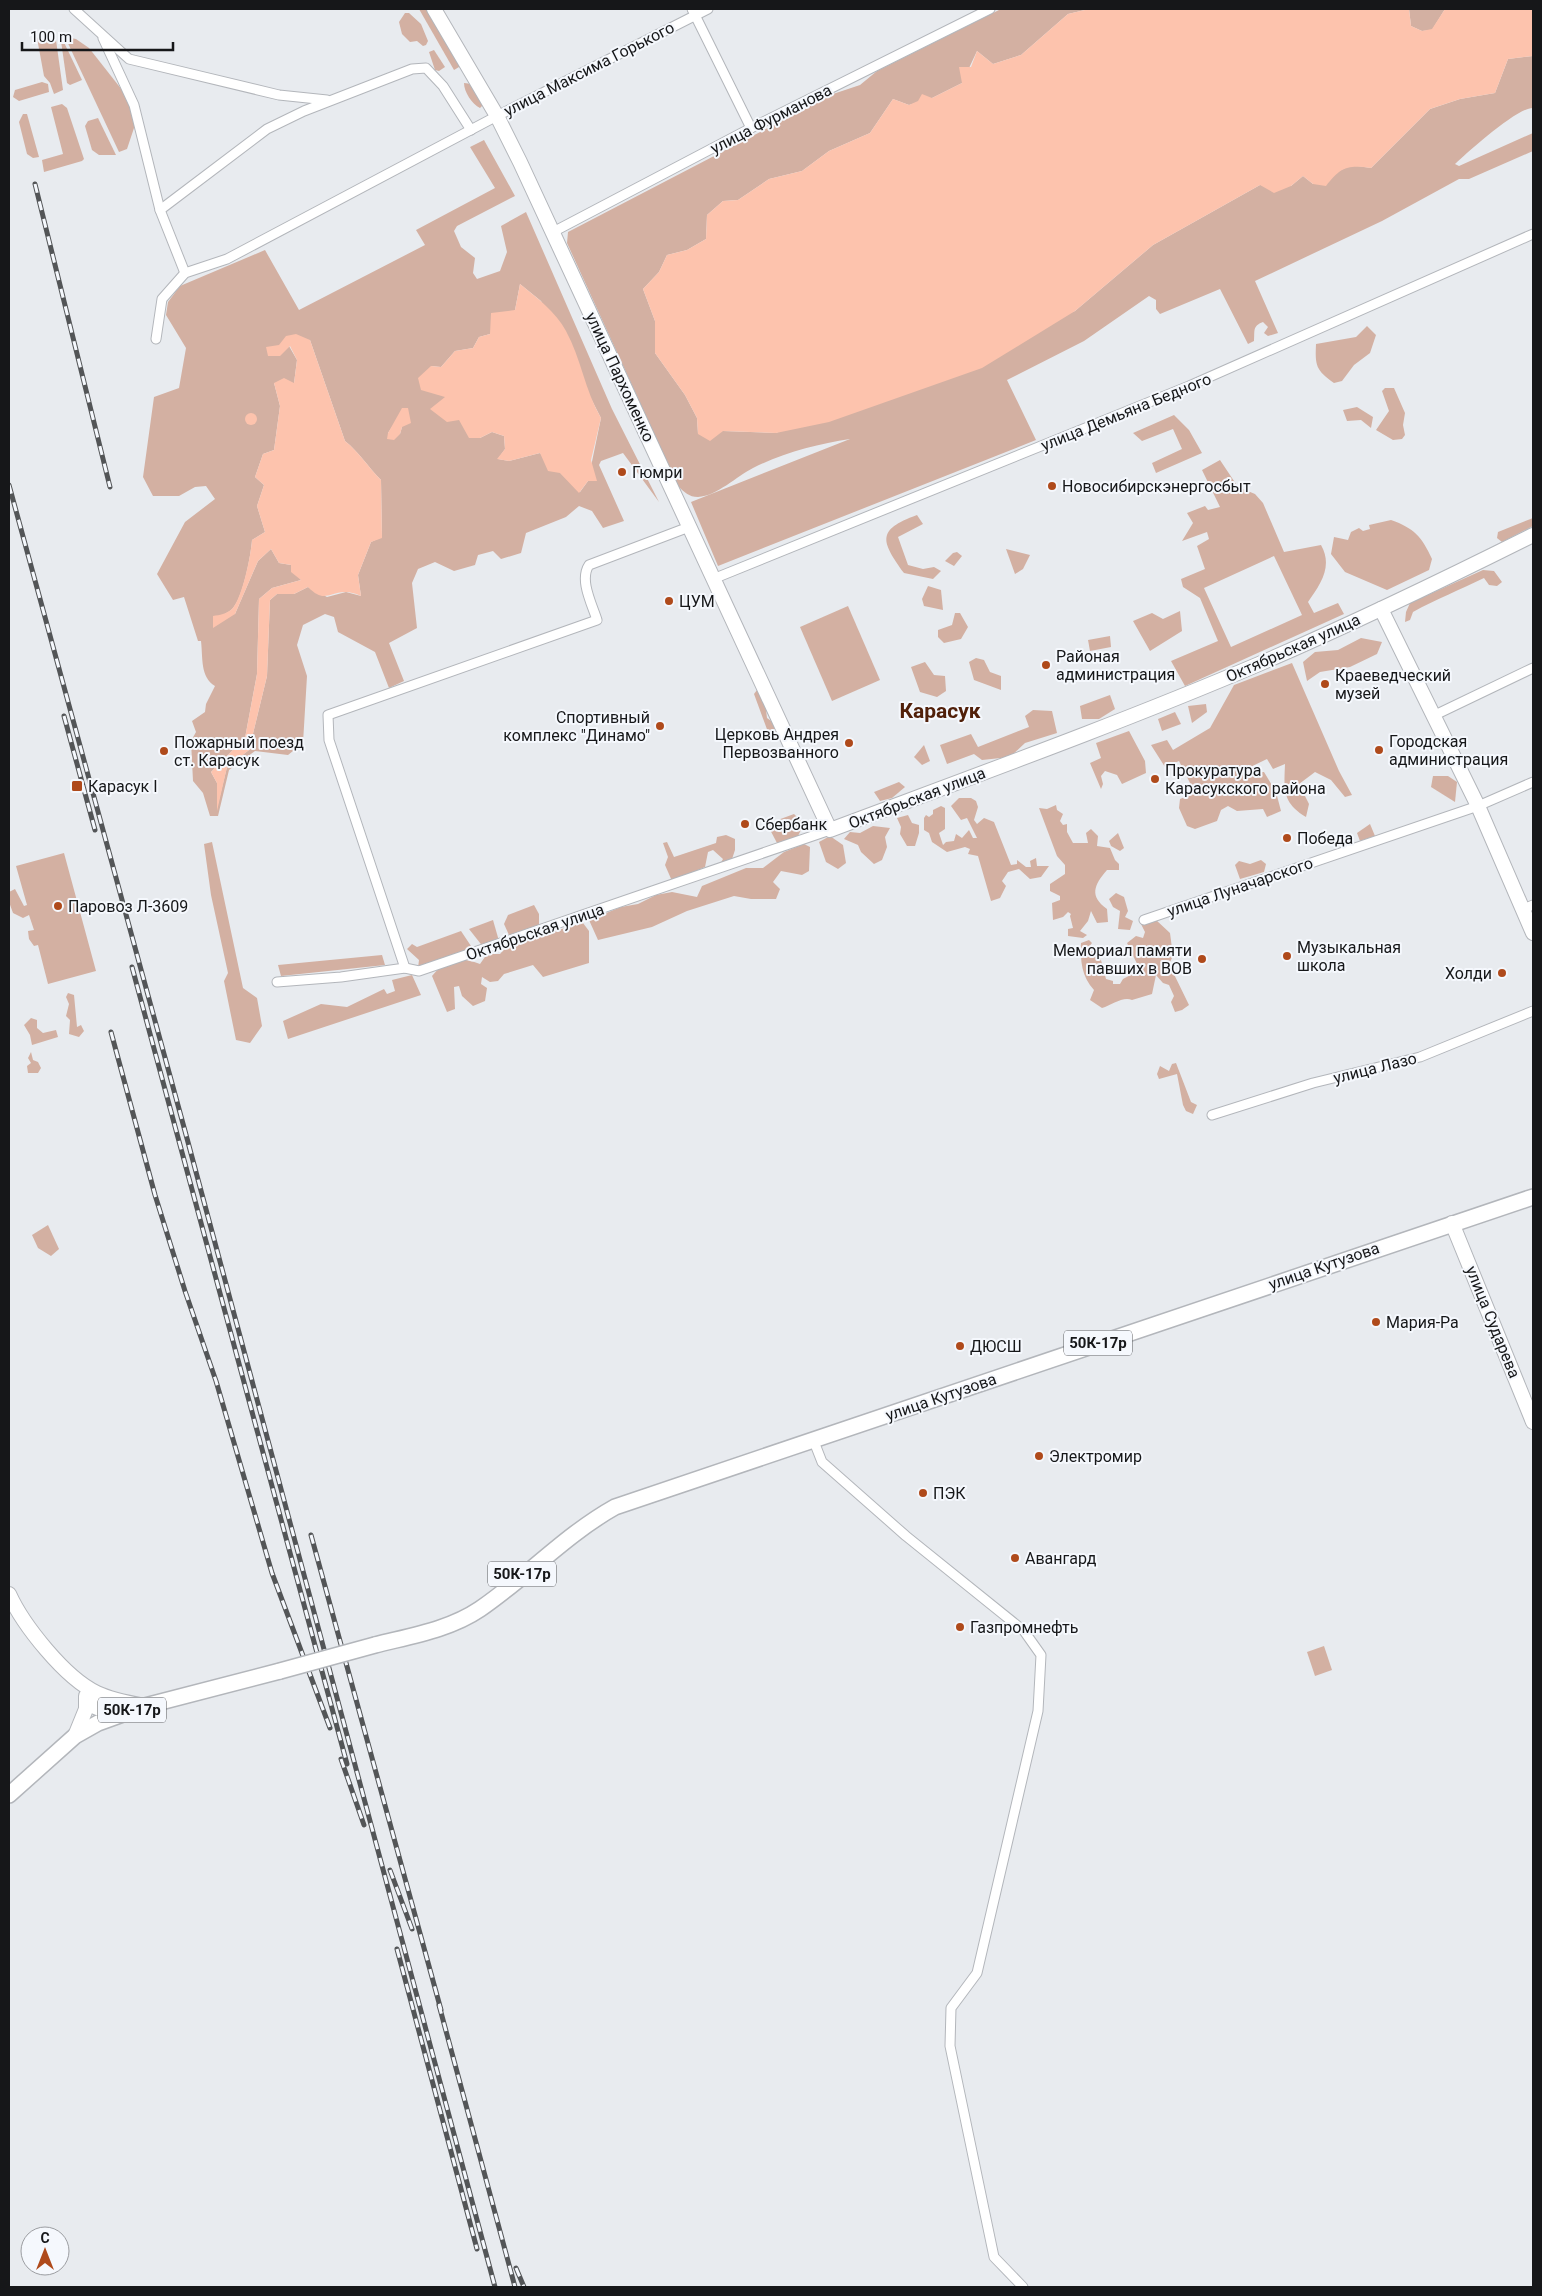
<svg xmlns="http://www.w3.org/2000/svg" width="1542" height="2296" font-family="Roboto,sans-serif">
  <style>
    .green { fill: #d3b0a2; fill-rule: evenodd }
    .water { fill: #fdc3ad }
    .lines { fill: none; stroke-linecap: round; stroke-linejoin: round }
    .street-casing { stroke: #b3b6bb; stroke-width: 11 }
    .secondary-casing { stroke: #b3b6bb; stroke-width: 16 }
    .primary-casing { stroke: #b3b6bb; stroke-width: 18 }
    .street { stroke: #fff; stroke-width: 9 }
    .secondary { stroke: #fff; stroke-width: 14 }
    .primary { stroke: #fff; stroke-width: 15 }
    .rail-casing { stroke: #535557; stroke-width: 5 }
    .rail { stroke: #f5f8fd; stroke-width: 3; stroke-dasharray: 9; stroke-linecap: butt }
    .primary-bridge-casing { stroke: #b3b6bb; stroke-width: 18; stroke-linecap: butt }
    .primary-bridge { stroke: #fff; stroke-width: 15 }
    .poi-dot { fill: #af4a1b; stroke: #f5f8fd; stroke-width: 2 }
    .labels { text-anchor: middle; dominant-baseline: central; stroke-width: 4; stroke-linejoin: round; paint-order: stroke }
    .shield { fill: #f5f8fd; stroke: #595a5d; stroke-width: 1 }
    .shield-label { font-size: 15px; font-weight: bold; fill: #161719 }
    .street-label { font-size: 16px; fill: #161719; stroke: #f5f8fd }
    .poi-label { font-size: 16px; fill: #161719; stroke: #f5f8fd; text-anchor: start }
    .district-label { font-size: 21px; font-weight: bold; fill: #51200a; stroke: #f5f8fd }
  </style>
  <rect width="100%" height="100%" fill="#e8ebef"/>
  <!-- green -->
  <g class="green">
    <path d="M419 9H427L438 19 460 61 459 67 454 70Z"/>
    <path d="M1001 9H1089L1068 14 1021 55 993 64 977 51 962 83 932 98 909 105 893 99 870 133 829 151 802 171 769 179 738 200 723 201 707 215 706 239 687 250 667 255 659 272 643 289 655 321V353L685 395 697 418 698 434 723 431 776 433 1075 311 1153 245 1260 185 1291 186 1303 176 1313 184 1351 165 1371 168 1430 109 1460 99 1495 93 1508 59 1533 56V108C1518 107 1468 152 1455 164L1459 166 1533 133V151L1469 179H1459L1382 221 1255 281 1278 333 1268 336 1264 333 1268 327 1263 322C1252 326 1255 331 1254 341L1248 344 1220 289 1160 314 1156 309V300L1149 296 1084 341 1007 380 1036 440 718 566 691 502 850 439C818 444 782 453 753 468 737 476 717 496 698 497 689 497 684 492 678 486L567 243 568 232 833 94 860 85 877 71Z"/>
    <path d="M1409 9H1445L1432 30 1422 31 1411 26Z"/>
    <path d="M405 13H409L421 24 428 41 426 45 423 46 417 41 410 42 402 34 399 22Z"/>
    <path d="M48 33 53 35 56 40 63 90 54 94 50 83 44 76 37 38Z"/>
    <path d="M60 34 82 80 70 85 67 83Z"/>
    <path d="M65 37 76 39 89 48 126 95 135 125 127 149 119 152Z"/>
    <path d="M434 50 445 67 439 71 435 70 429 52Z"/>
    <path d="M42 82 48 84 49 92 19 101 13 97 15 90Z"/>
    <path d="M464 83C476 83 479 95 484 104L480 108C472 104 464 92 464 83Z"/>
    <path d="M62 104 67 108 84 159 82 161 44 172 42 160 63 154 51 107Z"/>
    <path d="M23 114H27L39 157 33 158 27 154 19 122Z"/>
    <path d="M98 118 116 155H99L92 150 85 126 88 121Z"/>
    <path d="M484 140 515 196 457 226 454 231 461 247 475 258 473 273 477 279 500 271 507 252 501 226 526 212 612 409 659 502 623 453 601 461 599 465 624 521 603 528 592 511 579 506 566 517 526 533 521 553 501 559 493 551 478 555 475 565 454 571 435 562 418 569 412 583 417 628 389 643 404 681 389 688 375 652 338 632 334 617 325 614 303 625 297 645 307 676 303 743 288 755 255 751 229 770 218 816H210L203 793 193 781 191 741 196 732 192 721 205 712 206 704 215 686C200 677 203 658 201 641H198L184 597 173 600 157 574 185 522 215 499 206 486 195 487 179 496H153L143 477 154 397 179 388 186 348 166 315 168 302 180 286 265 250 299 310 425 245 416 230 495 188 470 147ZM520 284 541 301 601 418 588 481 580 492 540 453 509 461 498 459 505 449 504 436 492 432 480 438 459 419 431 366 441 367 455 351 473 348 479 337 490 334 515 310ZM310 340 345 441C359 452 368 467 381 480L382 537 371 542 358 575 361 596 346 592 327 597 308 587 294 594H277L270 600 267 676 249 750 227 767 217 808V783L211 772 245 738 257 674 259 599 272 588 301 580 291 565 279 563 271 549 258 561 235 614 223 615C226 613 231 611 233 608 243 597 251 555 252 540L265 532 257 506 264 485 255 477 263 454 274 450 280 406 274 383H294L297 360 289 346ZM396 421 402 427 400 434 388 433Z"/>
    <path d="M1367 326 1376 335 1370 353 1354 365 1342 381 1334 383C1316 370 1315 366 1316 344L1356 337Z"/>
    <path d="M1385 388H1394L1405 413 1403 425 1405 435 1402 439 1393 440 1376 430 1389 411 1382 391Z"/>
    <path d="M1357 407 1373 417 1371 428 1361 420 1347 421 1343 410Z"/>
    <path d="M1174 415 1189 430 1202 453 1156 473 1152 463 1182 449 1173 429 1142 441 1133 433Z"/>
    <path d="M1220 460 1238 487 1255 494 1263 503 1284 552 1321 545C1333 566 1321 584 1308 602L1314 613 1338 603 1344 614 1185 686 1171 661 1218 641 1200 598 1183 587 1181 579 1205 569 1197 546 1209 539 1207 532 1182 541 1193 523 1187 513 1205 506 1208 510 1220 507 1202 470ZM1274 556 1302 615 1231 647 1204 588Z"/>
    <path d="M917 515 923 524 898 537 908 565 923 569 934 567 941 571 933 579 904 573C882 542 875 530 917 515Z"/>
    <path d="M1533 518V526L1502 542 1497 538 1498 532Z"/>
    <path d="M1391 520C1414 528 1422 537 1432 559L1429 570 1387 590 1345 572 1331 554 1334 537 1348 540 1351 532 1359 528 1363 531 1370 529 1369 525Z"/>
    <path d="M1006 549 1030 555 1023 569 1015 574Z"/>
    <path d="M957 552 962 556 954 566 945 561 953 553Z"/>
    <path d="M1483 570 1494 571 1502 582 1497 586 1489 585 1484 578C1460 590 1436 599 1413 612L1410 620 1405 622 1406 612 1410 603Z"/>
    <path d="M928 586 941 590 943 610 924 606 922 599Z"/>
    <path d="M848 606 880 680 832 701 800 627Z"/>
    <path d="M1180 611 1182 631 1150 651 1133 621 1152 613 1163 619Z"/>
    <path d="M955 613H960L968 627 961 639 944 643 938 637V630L952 625Z"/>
    <path d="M1110 636 1111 647 1090 651 1088 640Z"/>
    <path d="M1361 638 1382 642 1377 654 1350 667 1320 672 1307 681 1303 662 1315 652 1338 650Z"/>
    <path d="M976 658 984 660 990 672 1001 676V690L974 680 969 662Z"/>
    <path d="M925 662 934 675 945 676 946 691 937 697 920 692 911 667Z"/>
    <path d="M1292 663 1339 771 1352 795 1345 797 1331 780 1315 772 1299 784 1309 804 1306 817C1282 803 1284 789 1285 764L1273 769 1267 759 1240 772H1264L1276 792 1281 811 1267 817 1263 809 1237 811 1228 806 1221 810 1217 821 1195 829 1187 826 1179 808 1180 799 1195 793 1179 761 1165 767 1151 745 1167 740 1173 750 1210 728 1234 685Z"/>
    <path d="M757 690 764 694 767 718 777 725 779 738 776 740 768 732 754 694Z"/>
    <path d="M1110 695 1115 709 1099 719H1082L1080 706Z"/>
    <path d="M1206 704 1207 712 1192 723 1188 706Z"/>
    <path d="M1033 710 1052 711 1057 733 1025 743 1010 757 982 760 974 754 947 764 940 745 971 734 978 747 1029 727 1025 716Z"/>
    <path d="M1175 712 1181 724 1162 731 1158 719Z"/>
    <path d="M1129 731 1145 761 1146 773 1122 784 1117 775 1105 771 1101 776 1103 784 1101 789 1090 763 1101 758 1096 743Z"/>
    <path d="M924 745 930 761 922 765 914 757Z"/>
    <path d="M1433 776H1448L1457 782 1455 802 1431 787Z"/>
    <path d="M899 782 905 787 892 798 880 801 874 792Z"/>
    <path d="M959 798H971L976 801 978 807 974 820 977 824 984 818 994 822 1011 865 1017 864V860L1026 867H1031L1030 861 1036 858 1037 866H1049L1041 877 1030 879 1019 869 1008 872 1002 881 1006 886 1000 898 991 901 978 856 968 854 970 849 965 847 947 852 932 842 929 833 924 830V818L926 815 929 817 933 814V810L941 806 945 808V829L939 833 943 845 946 842 954 841 956 834 962 838 969 830 973 838H977L967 818 961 820 951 806Z"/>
    <path d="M1056 805 1057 810 1063 814 1060 821 1063 825 1067 824V832L1073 843H1088L1086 833 1091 829 1098 836 1097 846 1110 848 1115 860 1119 864V870H1107C1094 885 1089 896 1107 909L1108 922 1097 923 1091 911 1088 921 1080 931 1087 935 1083 938 1068 936V929L1073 928 1070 916 1071 914 1068 912 1063 917 1053 920 1052 903 1060 900V896L1050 891V884L1065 874V865L1057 856 1039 808 1047 809Z"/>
    <path d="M794 814 803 823C798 840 795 843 777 843L767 824Z"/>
    <path d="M908 815 912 823 919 825V833L915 846H907L900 834 901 827 897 818Z"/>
    <path d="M1370 824 1375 836 1360 841 1357 833Z"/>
    <path d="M873 826 890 828 885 837 887 847 882 860 874 864 861 852 858 845 844 839 850 832 860 833Z"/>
    <path d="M1118 833 1124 848 1120 851 1111 846 1109 841Z"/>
    <path d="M726 835 735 839V850L731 862 718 868 723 859 713 850 708 852 705 867 672 881 665 865 668 857 663 843 667 842 674 857 716 843 717 837Z"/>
    <path d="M830 836 843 845 846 863 838 869 826 862 819 842Z"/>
    <path d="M212 842 243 988 257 998 262 1026 250 1043 236 1040 224 981 228 973 211 895 204 844Z"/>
    <path d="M804 844 810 847 809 871 802 875 781 871 773 882 780 889 776 899H751L734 896 687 911 652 927 598 940 589 920 621 907 638 904 656 895 672 892 697 897 702 886 746 868H763L784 852Z"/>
    <path d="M64 853 96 971 48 984 38 945 34 946 29 939 28 931 34 930 29 915 23 918 13 913 9 902V892L15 889 24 906 27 905 16 866Z"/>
    <path d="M1261 860 1266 864 1264 872 1240 879 1235 865 1239 861 1250 864Z"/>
    <path d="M1116 893 1124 897 1128 911 1125 917 1133 921 1130 930 1118 929 1120 911 1113 907 1109 899Z"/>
    <path d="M534 905 539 914V927L533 933 509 935 504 924 508 915Z"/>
    <path d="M493 920 499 941 484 948 469 929Z"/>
    <path d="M1156 920 1170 933 1173 956 1169 964 1189 1005 1182 1010 1175 1012 1171 1002 1174 996 1169 985 1163 983 1156 975 1152 994 1132 1000C1123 996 1112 1005 1102 1008L1090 1000 1094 990C1082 977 1080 961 1081 943L1089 940 1092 943 1088 948 1089 952 1101 948V960L1106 979 1113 981V984H1120L1123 979 1140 970 1127 943 1136 936 1143 938 1145 932 1140 922Z"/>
    <path d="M583 923 589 931V963L543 977 533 965 504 974 498 981 490 982 482 977 481 984 487 988 485 1001 473 1006 462 996 459 986 454 987 455 1009 447 1012 432 976C447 958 458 956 480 964L487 954H500L509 944Z"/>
    <path d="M461 931 473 949 447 959H437L435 965 418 968 419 960 407 949 412 944 417 947Z"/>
    <path d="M382 955 385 965 281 976 278 965Z"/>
    <path d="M412 975 421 995 288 1039 283 1021 321 1004 347 1007 384 989 387 994 395 991 392 980Z"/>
    <path d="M68 993 74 995 77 1027 81 1025 84 1031 79 1037 69 1034 70 1020 66 1016 69 1004 66 997Z"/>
    <path d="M31 1018 37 1020V1028L43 1033 56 1030 58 1037 32 1045 30 1035 24 1025Z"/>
    <path d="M31 1052 33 1060 38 1062 41 1068 38 1073H28L27 1066 31 1063 28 1058Z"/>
    <path d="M1176 1063 1191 1102 1197 1105 1193 1114 1186 1111 1183 1105 1177 1074 1159 1079 1157 1074 1160 1066 1169 1071 1172 1064Z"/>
    <path d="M48 1225 59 1249 51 1256 38 1248 32 1235Z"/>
    <path d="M1324 1646 1332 1670 1315 1676 1307 1652Z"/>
  </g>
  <!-- water -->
  <g class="water">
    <path d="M1089 9H1409L1411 26 1422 31 1432 29 1445 9H1533V56L1508 59 1495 93 1460 99 1430 109 1371 168C1347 165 1341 167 1326 186L1313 184 1303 176 1291 186 1274 193 1260 185 1153 245 1075 311 982 368 829 422 776 433 723 431 710 441 698 434 697 418 685 395 655 353V321L643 289 659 272 667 255 687 250 706 239 707 215 723 201 738 200 769 179 802 171 829 151 870 133 893 99 909 105 918 101 922 94 932 98 962 83 959 67H971L977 51 993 64 1021 55 1068 14Z"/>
    <path d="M520 284C536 297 556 312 566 331 581 358 585 391 601 418L591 460 597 481H588L579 493 560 473 548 471 540 453 509 461 497 459 505 449 504 436 492 432 480 438H469L459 420 447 422 430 409 445 397 421 390 418 378 431 366 441 367 455 351 473 348 479 337 490 334 491 313 515 310Z"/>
    <path d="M296 334 310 340 345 441C359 452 368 467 381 480L382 538 371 542 358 575 361 596C357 594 350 592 345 592 327 593 324 603 308 587L294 594H277L270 600 267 676 249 750 227 767 217 811V783L211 772 245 738 257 674 259 599 272 588 301 580 291 572V565L279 563 271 549 258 561 235 614 213 628V616C220 615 226 614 232 609 242 599 251 555 252 540L265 532 257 506 264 485 255 477 263 454 274 450 280 406 274 383 284 378 294 383 297 360 290 346 280 356H268L266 347 279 345 286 336Z"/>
    <path d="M402 408H408L411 423 402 427 400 434 394 440 387 439 388 433Z"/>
    <circle cx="251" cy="419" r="6"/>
  </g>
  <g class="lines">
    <!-- street casing -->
    <g class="street-casing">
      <g id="street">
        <path d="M74 9 129 59 279 95 327 100"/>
        <path d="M692 9 751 128"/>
        <path d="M103 38 134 105 160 210 185 273"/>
        <path d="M160 210 267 129 304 111 412 69 426 68 443 86 471 130"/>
        <path d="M553 232 751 128 990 9"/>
        <path d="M156 339 162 299 185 273 227 259 497 116 708 9"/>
        <path d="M713 579 1189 386 1533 234"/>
        <path d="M1435 715 1533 668"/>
        <path d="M1523 909 1533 905"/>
        <path d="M1144 920 1478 806 1533 782"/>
        <path d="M405 968 329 740 328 715 597 620C592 604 579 580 589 565L689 527"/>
        <path d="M277 982 341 977 405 968 419 971 830 830"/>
        <path d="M1212 1115 1313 1083 1420 1057 1533 1011"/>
        <path d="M813 1439 822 1462 906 1536 1024 1631 1041 1655 1038 1711 977 1973 951 2008 950 2046 994 2257 1023 2287"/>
      </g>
    </g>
    <!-- secondary casing -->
    <g class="secondary-casing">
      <g id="secondary">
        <path d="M434 9 497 116 520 162 830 830C974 776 1118 724 1259 664 1352 624 1443 580 1533 535"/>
        <path d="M1381 609 1478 806 1533 933"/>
        <path d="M1452 1223 1533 1422"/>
        <path d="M9 1594C23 1625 65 1678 97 1693 112 1700 129 1703 145 1706"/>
        <path d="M87 1700C97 1714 114 1710 129 1708"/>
        <path d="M75 1736 86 1709V1696"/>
      </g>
    </g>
    <!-- primary casing -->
    <g class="primary-casing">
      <g id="primary">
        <path d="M375 1645C410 1636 449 1630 480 1609 527 1577 565 1535 615 1507L1533 1197"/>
        <path d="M9 1795 75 1736 98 1723 145 1706 280 1671"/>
      </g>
    </g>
    <!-- street -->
    <use href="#street" class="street"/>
    <!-- secondary -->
    <use href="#secondary" class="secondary"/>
    <!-- primary -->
    <use href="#primary" class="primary"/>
    <!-- rail casing -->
    <g class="rail-casing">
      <g id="rail">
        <path d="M35 184 110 487"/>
        <path d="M9 485 185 1131 495 2287"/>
        <path d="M64 716 95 830"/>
        <path d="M132 967 347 1764"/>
        <path d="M111 1032 155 1195 185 1291 216 1381 272 1573 330 1728"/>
        <path d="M311 1535 441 2010"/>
        <path d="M341 1759 364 1825"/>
        <path d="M390 1870 412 1929"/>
        <path d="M397 1949 477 2249"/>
        <path d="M439 2005 515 2287"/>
        <path d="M516 2268 524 2287"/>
      </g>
    </g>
    <!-- rail -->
    <use href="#rail" class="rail"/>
    <!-- primary-bridge casing -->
    <g class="primary-bridge-casing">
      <path id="primary-bridge" d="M280 1671 375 1645"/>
    </g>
    <!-- primary-bridge -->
    <use href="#primary-bridge" class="primary-bridge"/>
  </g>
  <!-- markers -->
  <g class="poi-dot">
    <circle cx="622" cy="472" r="5"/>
    <circle cx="1052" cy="486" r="5"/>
    <circle cx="669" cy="601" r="5"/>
    <circle cx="1046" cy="665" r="5"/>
    <circle cx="1325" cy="684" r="5"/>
    <circle cx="660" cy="726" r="5"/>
    <circle cx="849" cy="743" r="5"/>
    <circle cx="1379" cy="750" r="5"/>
    <circle cx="164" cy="751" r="5"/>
    <circle cx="1155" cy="779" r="5"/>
    <rect x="71" y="780" width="12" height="12" rx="2.5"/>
    <circle cx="745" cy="824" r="5"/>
    <circle cx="1287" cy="838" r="5"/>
    <circle cx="58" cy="906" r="5"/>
    <circle cx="1287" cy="956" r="5"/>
    <circle cx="1202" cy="959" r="5"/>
    <circle cx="1502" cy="973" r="5"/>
    <circle cx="1376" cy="1322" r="5"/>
    <circle cx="960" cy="1346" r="5"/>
    <circle cx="1039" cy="1456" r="5"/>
    <circle cx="923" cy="1493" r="5"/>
    <circle cx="1015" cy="1558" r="5"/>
    <circle cx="960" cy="1627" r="5"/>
  </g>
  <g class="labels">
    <!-- shield labels -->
    <g class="shield">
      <rect x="1064" y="1330.5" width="68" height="25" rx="4"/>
      <rect x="488" y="1561.5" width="68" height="25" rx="4"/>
      <rect x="98" y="1697.5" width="68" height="25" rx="4"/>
    </g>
    <g class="shield-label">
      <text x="1098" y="1343">50К-17р</text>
      <text x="522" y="1574">50К-17р</text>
      <text x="132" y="1710">50К-17р</text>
    </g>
    <!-- street labels -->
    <g class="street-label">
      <text transform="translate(589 69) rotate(-27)">улица Максима Горького</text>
      <text transform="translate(771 119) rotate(-27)">улица Фурманова</text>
      <text transform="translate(620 377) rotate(65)">улица Пархоменко</text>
      <text transform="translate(1126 412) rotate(-22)">улица Демьяна Бедного</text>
      <text transform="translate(1293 648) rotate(-24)">Октябрьская улица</text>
      <text transform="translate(917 798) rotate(-21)">Октябрьская улица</text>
      <text transform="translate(1240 887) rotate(-19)">улица Луначарского</text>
      <text transform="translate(535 932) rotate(-19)">Октябрьская улица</text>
      <text transform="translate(1375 1068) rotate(-14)">улица Лазо</text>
      <text transform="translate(1324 1266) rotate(-19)">улица Кутузова</text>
      <text transform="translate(1493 1322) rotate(68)">улица Сударева</text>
      <text transform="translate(941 1397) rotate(-19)">улица Кутузова</text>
    </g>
    <!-- poi labels -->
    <g class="poi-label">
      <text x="632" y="472">Гюмри</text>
      <text x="1062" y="486">Новосибирскэнергосбыт</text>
      <text x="679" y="601">ЦУМ</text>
      <text x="1056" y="656">Районая<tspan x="1056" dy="18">администрация</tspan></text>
      <text x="1335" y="675">Краеведческий<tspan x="1335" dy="18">музей</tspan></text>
      <text x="650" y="717" text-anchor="end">Спортивный<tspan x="650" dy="18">комплекс "Динамо"</tspan></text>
      <text x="839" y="734" text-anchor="end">Церковь Андрея<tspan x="839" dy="18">Первозванного</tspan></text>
      <text x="1389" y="741">Городская<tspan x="1389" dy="18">администрация</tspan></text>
      <text x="174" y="742">Пожарный поезд<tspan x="174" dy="18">ст. Карасук</tspan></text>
      <text x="1165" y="770">Прокуратура<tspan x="1165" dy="18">Карасукского района</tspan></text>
      <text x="88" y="786">Карасук I</text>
      <text x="755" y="824">Сбербанк</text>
      <text x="1297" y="838">Победа</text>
      <text x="68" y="906">Паровоз Л-3609</text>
      <text x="1297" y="947">Музыкальная<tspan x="1297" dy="18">школа</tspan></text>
      <text x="1192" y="950" text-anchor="end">Мемориал памяти<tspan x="1192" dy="18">павших в ВОВ</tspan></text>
      <text x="1492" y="973" text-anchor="end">Холди</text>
      <text x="1386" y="1322">Мария-Ра</text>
      <text x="970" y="1346">ДЮСШ</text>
      <text x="1049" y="1456">Электромир</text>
      <text x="933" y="1493">ПЭК</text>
      <text x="1025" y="1558">Авангард</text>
      <text x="970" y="1627">Газпромнефть</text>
    </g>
    <!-- district labels -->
    <g class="district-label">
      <text x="940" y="711">Карасук</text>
    </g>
  </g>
  <!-- border -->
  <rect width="1542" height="2296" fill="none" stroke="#161719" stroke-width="20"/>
  <!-- north arrow -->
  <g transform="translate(45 2251)"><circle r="24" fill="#f5f8fd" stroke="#9c9ea2"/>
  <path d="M0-4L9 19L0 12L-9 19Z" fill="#af4a1b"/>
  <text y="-8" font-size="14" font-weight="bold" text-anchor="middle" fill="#161719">С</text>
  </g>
  <!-- scale -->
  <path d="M22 42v8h151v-8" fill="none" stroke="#161719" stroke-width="2.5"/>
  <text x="30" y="42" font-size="15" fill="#161719" stroke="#f5f8fd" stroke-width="4" paint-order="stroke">100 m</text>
</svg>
